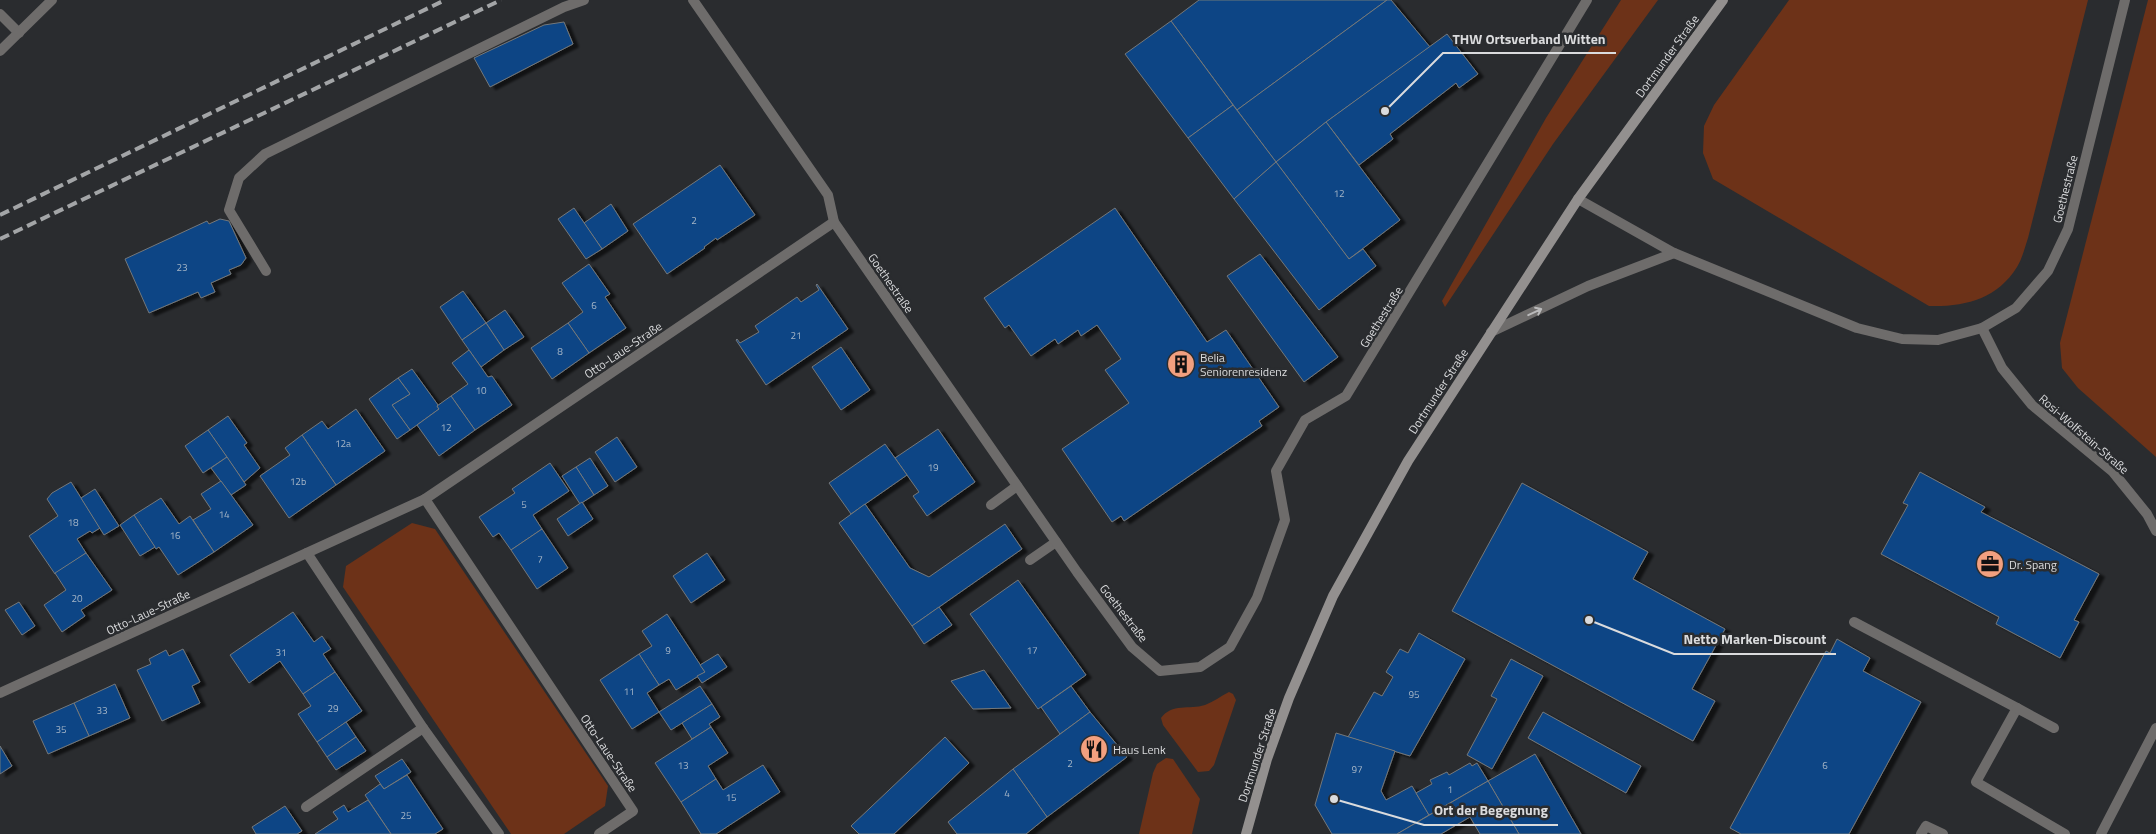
<svg xmlns="http://www.w3.org/2000/svg" width="2156" height="834" font-family="'Titillium Web',sans-serif">
  <style>
    .green { fill: #6d3218 }
    .building { fill: #094585; stroke: #75787b; filter: url(#shadow) }
    .lines { fill: none; stroke-linecap: round; stroke-linejoin: round }
    .service { stroke: #6e6c6b; stroke-width: 10 }
    .minor { stroke: #6e6c6b; stroke-width: 10 }
    .tertiary { stroke: #6e6c6b; stroke-width: 10 }
    .secondary { stroke: #93908f; stroke-width: 10 }
    .rail { stroke: #a3a5a7; stroke-width: 4; stroke-dasharray: 10 5; stroke-linecap: butt }
    .oneway { stroke: #bababb }
    .labels { text-anchor: middle; dominant-baseline: central; stroke-width: 5; stroke-linejoin: round; paint-order: stroke }
    .number-label { font-size: 10px; fill: #a6b6c7 }
    .street-label { font-size: 12px; fill: #dadbdd; stroke: #2a2c2f }
    .poi-label { font-size: 12px; fill: #dadbdd; stroke: #2a2c2f; text-anchor: start }
    .leader { fill: none; stroke: #dadbdd; stroke-width: 2 }
    .callout-dot { fill: #dadbdd; stroke: #2a2c2f; stroke-width: 2 }
    .callout-label { font-size: 14px; text-anchor: middle; font-weight: bold; fill: #dadbdd; stroke: #2a2c2f; stroke-width: 5; stroke-linejoin: round; paint-order: stroke }
  </style>
  <defs>
    <filter id="shadow"><feDropShadow dx="5.5" dy="3" stdDeviation="1" flood-color="#0009"/></filter>
  </defs>
  <rect width="100%" height="100%" fill="#2a2c2f"/>
  <!-- green -->
  <g class="green">
    <path d="M1621 0H1658L1553 144 1445 307 1442 301 1546 118Z"/>
    <path d="M1789 0H2088L2028 238C2025 247 2022 259 2017 267 1997 299 1965 307 1929 306L1713 179 1703 153 1704 126 1714 105Z"/>
    <path d="M2148 0H2156V457L2078 388 2062 368 2060 343Z"/>
    <path d="M412 523 435 529 608 786 605 806 564 834H511L343 587 346 566Z"/>
    <path d="M1229 692 1233 694 1236 700 1214 765 1209 771 1198 772 1163 725 1161 718C1172 703 1189 710 1205 705 1213 702 1221 696 1229 692Z"/>
    <path d="M1166 758 1173 759 1200 799 1192 834H1139L1153 773 1157 764Z"/>
  </g>
  <!-- building -->
  <g class="building">
    <path d="M1199 0H1387L1237 110 1171 21Z"/>
    <path d="M1387 0H1391L1430 47 1326 122 1276 162 1237 110Z"/>
    <path d="M1171 21 1233 105 1188 138 1125 54Z"/>
    <path d="M564 22 573 44 490 87 474 58 544 25Z"/>
    <path d="M1447 34 1478 74 1459 88 1456 83 1390 134 1393 139 1359 165 1326 122Z"/>
    <path d="M1233 105 1276 162 1234 199 1188 138Z"/>
    <path d="M1326 122 1400 220 1349 259 1276 162Z"/>
    <path d="M1276 162 1349 259 1363 249 1376 266 1319 310 1234 199Z"/>
    <path d="M720 165 755 215 717 240 716 238 704 247 705 248 667 274 633 224Z"/>
    <path d="M611 204 628 231 602 249 584 223Z"/>
    <path d="M574 208 602 249 586 259 558 219Z"/>
    <path d="M1115 208 1207 342 1226 330 1279 407 1259 421 1262 426 1124 521 1121 516 1112 522 1062 449 1129 403 1105 370 1121 359 1097 325 1081 336 1078 330 1058 344 1055 339 1031 356 1009 325 1005 328 984 298Z"/>
    <path d="M220 219 229 221 246 258 241 265 229 270 231 274 211 283 215 292 201 298 198 292 149 313 125 259 207 221 209 224Z"/>
    <path d="M1260 254 1338 357 1304 382 1227 276Z"/>
    <path d="M589 264 610 294 605 297 626 328 589 353 568 323 583 312 562 283Z"/>
    <path d="M817 284 848 329 766 385 736 340 737 339 740 343 759 332 755 326 797 297 801 302 819 290 816 285Z"/>
    <path d="M463 291 486 323 462 340 440 307Z"/>
    <path d="M505 310 524 337 504 350 486 323Z"/>
    <path d="M486 323 504 350 481 367 462 340Z"/>
    <path d="M568 323 589 353 552 379 531 348Z"/>
    <path d="M841 347 870 390 841 410 812 367Z"/>
    <path d="M469 350 488 377 492 376 512 405 475 430 451 396 468 384 452 363Z"/>
    <path d="M412 369 438 405 437 406 439 409 410 430 392 405 410 394 398 378Z"/>
    <path d="M398 378 410 394 392 405 410 430 397 439 369 399Z"/>
    <path d="M451 396 475 430 439 456 417 425 439 409 437 406Z"/>
    <path d="M356 409 385 451 336 485 302 435 322 421 328 429Z"/>
    <path d="M228 416 247 443 244 445 260 468 244 482 208 430Z"/>
    <path d="M938 429 975 482 927 516 913 496 919 492 895 458Z"/>
    <path d="M208 430 227 457 203 473 185 446Z"/>
    <path d="M302 435 336 485 289 518 260 476 290 455 285 448Z"/>
    <path d="M617 437 637 467 615 482 595 452Z"/>
    <path d="M885 444 907 475 851 514 829 483Z"/>
    <path d="M227 457 246 485 231 495 211 468Z"/>
    <path d="M590 458 608 486 594 495 576 467Z"/>
    <path d="M550 463 569 491 533 515 542 529 511 550 499 533 493 537 479 517 515 493 512 489Z"/>
    <path d="M576 467 594 495 580 504 562 476Z"/>
    <path d="M1920 472 1985 507 1981 512 2099 574 2074 620 2079 622 2060 658 1996 624 1999 617 1881 554 1908 505 1903 503Z"/>
    <path d="M221 481 253 525 214 552 193 520 211 509 201 494Z"/>
    <path d="M71 482 100 528 92 533 90 531 77 539 86 553 55 574 29 536 58 516 47 499 52 493Z"/>
    <path d="M1522 483 1648 552 1633 579 1725 629 1692 689 1715 701 1693 741 1452 611Z"/>
    <path d="M95 489 119 526 104 535 81 498Z"/>
    <path d="M161 498 179 524 190 516 214 552 178 575 159 547 156 549 134 515Z"/>
    <path d="M582 502 593 519 568 536 557 519Z"/>
    <path d="M865 504 910 568 929 577 1005 524 1022 549 912 626 839 523Z"/>
    <path d="M134 515 155 547 140 556 120 525Z"/>
    <path d="M542 529 568 568 537 589 511 550Z"/>
    <path d="M86 553 112 590 81 610 85 616 62 632 44 605 66 590 55 573Z"/>
    <path d="M707 553 725 580 691 603 673 576Z"/>
    <path d="M1018 580 1086 675 1038 709 970 614Z"/>
    <path d="M19 602 35 626 22 635 5 610Z"/>
    <path d="M939 607 952 625 924 644 912 626Z"/>
    <path d="M293 612 314 642 322 636 331 649 323 654 335 672 303 694 280 661 249 683 230 655Z"/>
    <path d="M667 614 705 672 676 690 669 679 659 685 639 654 652 646 642 631Z"/>
    <path d="M1419 633 1465 659 1410 756 1348 737 1374 692 1382 696 1393 677 1386 672 1400 649 1408 653Z"/>
    <path d="M1837 639 1870 658 1863 671 1921 702 1849 834H1741L1730 828 1826 651 1830 653Z"/>
    <path d="M183 649 200 682 192 686 200 703 162 721 137 670 151 664 149 659 166 650 169 656Z"/>
    <path d="M639 654 659 685 647 693 659 712 632 729 600 680Z"/>
    <path d="M718 654 727 667 702 683 697 676 705 672 700 665Z"/>
    <path d="M1511 659 1543 676 1492 769 1467 755 1497 699 1491 696Z"/>
    <path d="M984 670 1011 708 973 709 951 681Z"/>
    <path d="M335 672 362 711 317 742 298 714 311 706 303 694Z"/>
    <path d="M115 684 130 718 89 736 74 703Z"/>
    <path d="M700 686 712 704 671 730 659 712Z"/>
    <path d="M1071 686 1090 712 1060 734 1041 707Z"/>
    <path d="M74 703 89 736 48 754 33 721Z"/>
    <path d="M712 704 720 717 709 724 711 727 692 739 682 723Z"/>
    <path d="M1090 712 1127 757 1047 817 1013 769Z"/>
    <path d="M1543 712 1641 766 1626 793 1528 738Z"/>
    <path d="M346 722 356 737 327 757 317 742Z"/>
    <path d="M711 727 728 753 708 766 716 779 681 802 655 763Z"/>
    <path d="M1336 733 1395 751 1381 791 1386 800 1412 786 1429 815 1397 834H1332L1315 805Z"/>
    <path d="M356 737 366 751 336 770 327 757Z"/>
    <path d="M945 737 969 763 894 834H859L851 826Z"/>
    <path d="M0 746 12 766 0 774Z"/>
    <path d="M1535 754 1581 834H1519L1488 781Z"/>
    <path d="M402 759 411 772 384 789 375 776Z"/>
    <path d="M1470 763 1472 766 1477 763 1488 781 1429 815 1416 793 1432 784 1430 780 1447 772 1449 775Z"/>
    <path d="M763 765 780 792 716 834H701L681 802 716 779 723 790Z"/>
    <path d="M1013 769 1047 817 1026 834H957L948 822Z"/>
    <path d="M407 775 443 829 435 834H391L365 795 380 784 384 789Z"/>
    <path d="M1488 781 1519 834H1480L1470 817 1441 834H1397Z"/>
    <path d="M368 800 391 834H315L338 819 333 812 344 805 348 812Z"/>
    <path d="M285 806 302 831 297 834H256L252 827Z"/>
  </g>
  <g class="lines">
    <!-- service -->
    <g class="service">
      <path d="M0 14 19 33"/>
      <path d="M266 271 229 210 239 178 265 154 564 7 584 0"/>
      <path d="M991 505 1017 486"/>
      <path d="M1030 560 1056 542"/>
      <path d="M1854 622 2017 708 1976 782 2065 834"/>
      <path d="M2017 708 2054 728"/>
      <path d="M306 807 423 728"/>
      <path d="M1921 834 1926 826 1943 834"/>
    </g>
    <!-- minor -->
    <g class="minor">
      <path d="M693 0 828 195 834 222 1077 572 1132 647 1160 671 1200 667 1230 647 1257 598 1285 520 1276 471 1305 420 1346 396 1587 0"/>
      <path d="M1578 199 1674 253 1857 328 1902 339 1938 340 1982 328 2016 308 2048 271 2068 229 2125 0"/>
      <path d="M1982 328 2002 368 2032 405 2113 472 2147 514 2156 531"/>
      <path d="M1491 332 1588 286 1674 253"/>
      <path d="M425 499 633 811 599 834"/>
      <path d="M307 553 423 728 499 834"/>
      <path d="M0 693 425 499 834 222"/>
      <path d="M2101 834 2156 728"/>
    </g>
    <!-- tertiary -->
    <path class="tertiary" d="M0 51 52 0"/>
    <!-- secondary -->
    <path class="secondary" d="M1246 834 1267 759 1289 698 1333 596 1408 461 1578 199 1723 0"/>
    <!-- rail -->
    <g class="rail">
      <path d="M0 215 445 0"/>
      <path d="M0 239 501 0"/>
    </g>
  </g>
  <!-- one-way arrows -->
  <defs><path id="oneway-shaft" d="M-6 0H5M1.5-3L5.5 0L1.5 3" fill="none" stroke-width="1.6" stroke-linecap="round" stroke-linejoin="round" transform="scale(1.25)"/></defs>
  <use class="oneway" href="#oneway-shaft" transform="translate(1535 312) rotate(-25)"/>
  <!-- icons -->
  <defs>
    <g id="building-disc" transform="scale(1.4375)"><circle r="9.5" fill="#f2a07f" stroke="#2a2c2f"/><path d="M-4-6H4V6H1V3H-1V6H-4ZM-2.5-4.3h1.7v1.8h-1.7ZM.8-4.3h1.7v1.8H.8ZM-2.5-1h1.7V.8h-1.7ZM.8-1h1.7V.8H.8Z" fill="#111"/></g>
    <g id="office-disc" transform="scale(1.4375)"><circle r="9.5" fill="#f2a07f" stroke="#2a2c2f"/><path d="M-6-3h4V-5.5h4V-3h4V5H-6ZM-1-4.5V-3h2v-1.5ZM-6 0V1H6V0Z" fill="#111"/></g>
    <g id="restaurant-disc" transform="scale(1.4375)"><circle r="9.5" fill="#f2a07f" stroke="#2a2c2f"/><path d="M-5-6h1v4h1v-4h1v4h1v-4h1v5L-1.5 .5V6h-2V.5L-5-1ZM5-6V6H3V1.5H1.5Q1.5-4 5-6Z" fill="#111"/></g>
  </defs>
  <g fill-rule="evenodd">
    <use href="#building-disc" x="1181" y="364"/>
    <use href="#office-disc" x="1990" y="564"/>
    <use href="#restaurant-disc" x="1094" y="749"/>
  </g>
  <g class="labels">
    <!-- number labels -->
    <g class="number-label">
      <text x="1339" y="193">12</text>
      <text x="694" y="220">2</text>
      <text x="182" y="267">23</text>
      <text x="594" y="305">6</text>
      <text x="796" y="335">21</text>
      <text x="560" y="351">8</text>
      <text x="481" y="390">10</text>
      <text x="446" y="427">12</text>
      <text x="343" y="443">12a</text>
      <text x="933" y="467">19</text>
      <text x="298" y="481">12b</text>
      <text x="524" y="504">5</text>
      <text x="224" y="514">14</text>
      <text x="73" y="522">18</text>
      <text x="175" y="535">16</text>
      <text x="540" y="559">7</text>
      <text x="77" y="598">20</text>
      <text x="668" y="650">9</text>
      <text x="1032" y="650">17</text>
      <text x="281" y="652">31</text>
      <text x="629" y="691">11</text>
      <text x="1414" y="694">95</text>
      <text x="333" y="708">29</text>
      <text x="102" y="710">33</text>
      <text x="61" y="729">35</text>
      <text x="1070" y="763">2</text>
      <text x="683" y="765">13</text>
      <text x="1825" y="765">6</text>
      <text x="1357" y="769">97</text>
      <text x="1450" y="789">1</text>
      <text x="1007" y="793">4</text>
      <text x="731" y="797">15</text>
      <text x="406" y="815">25</text>
    </g>
    <!-- street labels -->
    <g class="street-label">
      <text transform="translate(1667 56) rotate(-54)">Dortmunder Straße</text>
      <text transform="translate(2065 189) rotate(-76)">Goethestraße</text>
      <text transform="translate(891 283) rotate(55)">Goethestraße</text>
      <text transform="translate(1381 317) rotate(-58)">Goethestraße</text>
      <text transform="translate(623 350) rotate(-34)">Otto-Laue-Straße</text>
      <text transform="translate(1438 391) rotate(-57)">Dortmunder Straße</text>
      <text transform="translate(2084 434) rotate(41)">Rosi-Wolfstein-Straße</text>
      <text transform="translate(148 612) rotate(-25)">Otto-Laue-Straße</text>
      <text transform="translate(1124 613) rotate(52)">Goethestraße</text>
      <text transform="translate(609 753) rotate(56)">Otto-Laue-Straße</text>
      <text transform="translate(1257 755) rotate(-72)">Dortmunder Straße</text>
    </g>
    <!-- poi labels -->
    <g class="poi-label">
      <text x="1200" y="357">Belia<tspan x="1200" dy="14">Seniorenresidenz</tspan></text>
      <text x="2009" y="564">Dr. Spang</text>
      <text x="1113" y="749">Haus Lenk</text>
    </g>
  </g>
  <!-- callouts -->
  <path class="leader" d="M1385 111L1443 53H1616M1589 620L1674 654H1836M1334 799L1424 825H1558"/>
  <g class="callout-dot">
    <circle cx="1385" cy="111" r="5"/>
    <circle cx="1589" cy="620" r="5"/>
    <circle cx="1334" cy="799" r="5"/>
  </g>
  <g class="callout-label">
    <text x="1529" y="44">THW Ortsverband Witten</text>
    <text x="1755" y="644">Netto Marken-Discount</text>
    <text x="1491" y="815">Ort der Begegnung</text>
  </g>
</svg>
